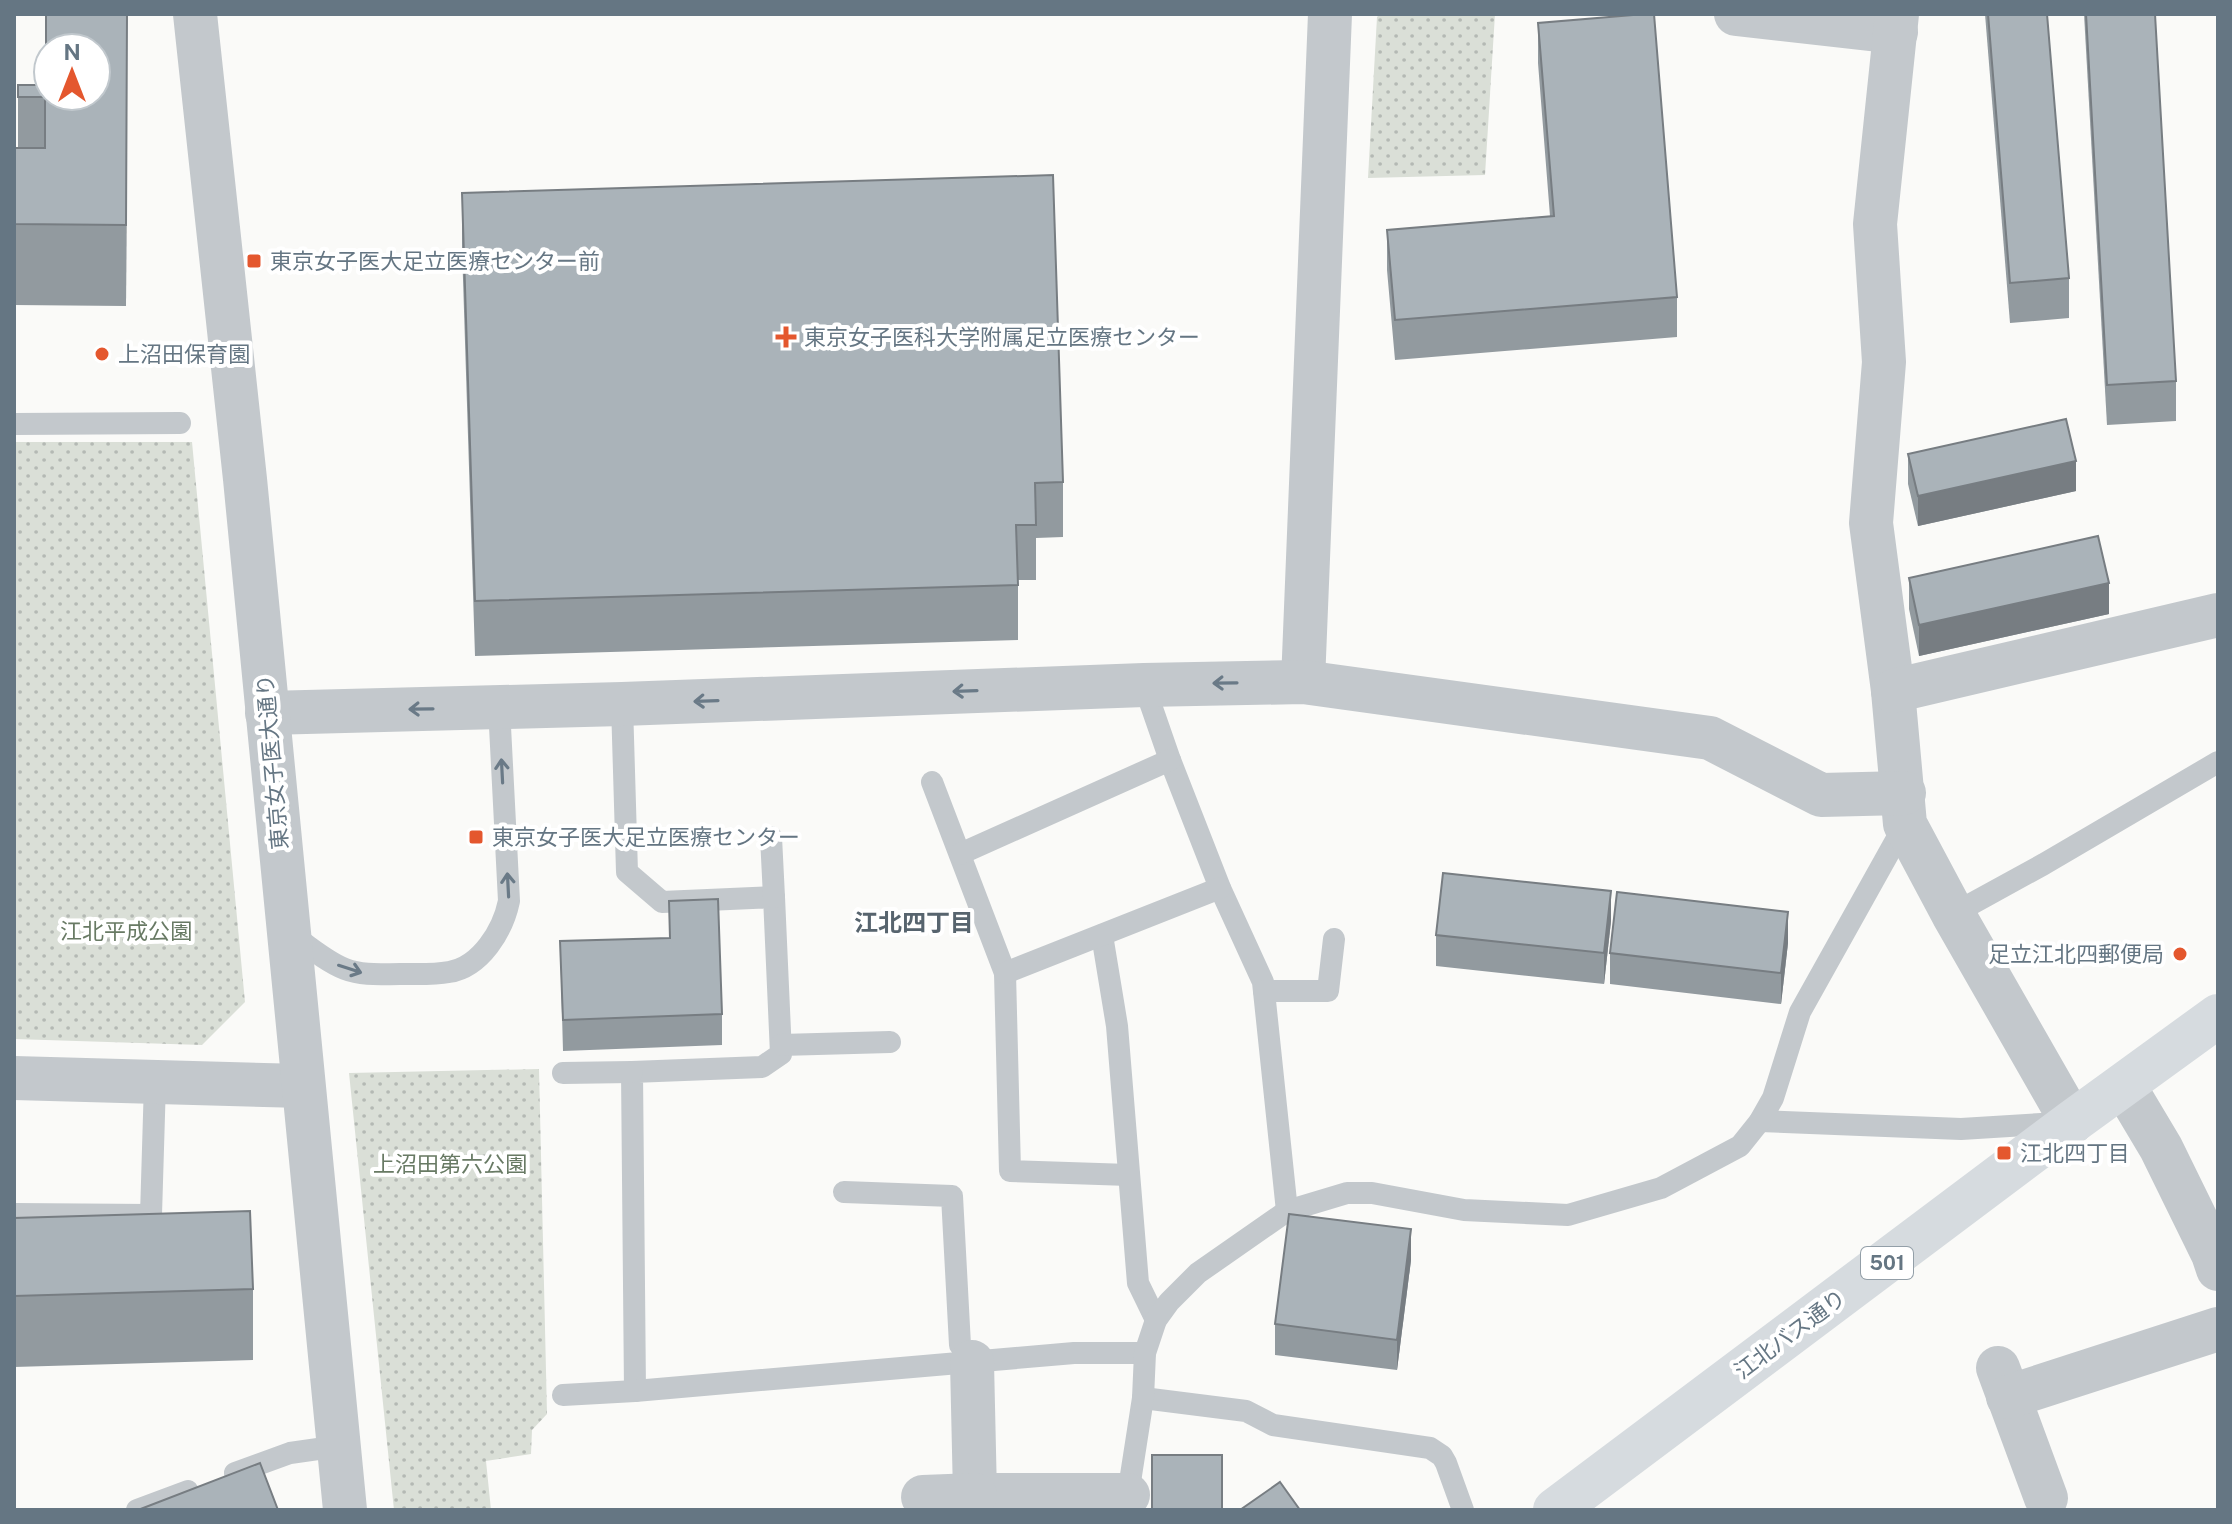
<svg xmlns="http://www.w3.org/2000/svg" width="2232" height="1524" font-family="'Public Sans','Noto Sans JP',sans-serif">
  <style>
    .park { fill: url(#park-dots) }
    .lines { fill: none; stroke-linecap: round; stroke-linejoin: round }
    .service { stroke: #c3c8cc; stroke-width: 22 }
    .minor { stroke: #c3c8cc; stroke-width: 44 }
    .tertiary { stroke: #c3c8cc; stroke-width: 44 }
    .primary { stroke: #d6dbdf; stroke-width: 44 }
    .wall { fill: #929a9f }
    .shaded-wall { fill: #777d82 }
    .building { fill: #aab3b9; stroke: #777d82; stroke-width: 2; fill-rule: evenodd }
    .oneway { stroke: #6a7a87 }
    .poi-dot { fill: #e4572e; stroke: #fff; stroke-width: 3 }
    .labels { text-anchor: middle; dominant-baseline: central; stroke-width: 8; stroke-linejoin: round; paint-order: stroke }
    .shield { fill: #fff; stroke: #939fa8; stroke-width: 2 }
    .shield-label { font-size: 20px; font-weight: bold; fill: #657683 }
    .poi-label { font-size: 22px; fill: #657683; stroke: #fff; text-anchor: start }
    .street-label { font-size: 22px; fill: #657683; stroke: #fff }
    .park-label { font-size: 22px; fill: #687a64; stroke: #fff }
    .neighbourhood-label { font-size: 24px; font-weight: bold; fill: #57646e; stroke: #fff }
  </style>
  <defs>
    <pattern id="park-dots" width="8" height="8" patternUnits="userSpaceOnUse" patternTransform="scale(2)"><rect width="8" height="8" fill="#dadfd7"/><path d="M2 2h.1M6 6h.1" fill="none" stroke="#b4b9b4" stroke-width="1.8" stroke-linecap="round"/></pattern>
  </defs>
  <rect width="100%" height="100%" fill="#fafaf8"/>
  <!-- park -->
  <g class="park">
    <path d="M1380 14H1495L1485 175 1368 178 1377 17Z"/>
    <path d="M14 442H192L245 1002 202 1045 14 1039Z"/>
    <path d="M539 1069 547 1414 532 1430 531 1454 486 1461 491 1510H394L349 1073Z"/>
  </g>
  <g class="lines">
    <!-- service -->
    <g class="service">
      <path d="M14 424 180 423"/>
      <path d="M1144 685 1170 760 1220 888 1263 982 1287 1211"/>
      <path d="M622 704 627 872 662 902 774 897 781 1054 762 1067 632 1072 635 1391"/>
      <path d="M932 782 1005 973 1010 1171 1129 1175"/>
      <path d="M771 837 774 897"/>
      <path d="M960 854 1170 760"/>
      <path d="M1953 914 2044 864 2218 762"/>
      <path d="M289 932C307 945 325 961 345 969 363 976 382 974 400 974 416 974 433 975 449 972 481 967 503 930 509 901L499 707"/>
      <path d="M1102 935 1117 1026 1138 1283 1156 1320"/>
      <path d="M1005 973 1220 888"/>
      <path d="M1264 991H1328L1334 939"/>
      <path d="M781 1045 890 1042"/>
      <path d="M563 1073 632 1072"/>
      <path d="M1760 1121 1961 1129 2058 1123"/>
      <path d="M844 1192 952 1196 960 1345 972 1362"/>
      <path d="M14 1214 151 1215 155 1082"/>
      <path d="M563 1395 635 1391 1074 1353H1145"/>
      <path d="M1143 1398 1246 1411 1273 1425 1430 1448 1442 1456 1446 1463 1463 1510"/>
      <path d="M235 1473 290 1453 339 1446"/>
      <path d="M1127 1501 1143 1398 1145 1353 1156 1320 1169 1302 1198 1273 1287 1211 1347 1193H1372L1464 1210 1568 1215 1661 1188 1740 1146 1760 1121 1773 1098 1800 1012 1905 824"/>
      <path d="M137 1510 188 1491"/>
    </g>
    <!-- minor -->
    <g class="minor">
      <path d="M1736 14 1896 32"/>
      <path d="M1897 14 1875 224 1884 362 1871 523 1893 691 1905 824 1953 914 2072 1122"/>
      <path d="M1303 682 1330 14"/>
      <path d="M1893 691 2218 615"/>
      <path d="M267 713 622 704 1144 685 1303 682 1710 738 1821 795 1904 793"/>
      <path d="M14 1078 303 1086"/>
      <path d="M2124 1086 2161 1148 2213 1254 2218 1269"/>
      <path d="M972 1362 975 1495H1128"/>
      <path d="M1998 1368 2046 1498"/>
      <path d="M2008 1397 2218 1329"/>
      <path d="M923 1497 975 1495"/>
    </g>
    <!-- tertiary -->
    <path class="tertiary" d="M195 14 245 479 345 1510"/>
    <!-- primary -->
    <path class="primary" d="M1555 1510 2072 1122 2218 1016"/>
  </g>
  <!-- wall -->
  <g class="wall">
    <path d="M1985 14H2047L2069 278V318L2010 323Z"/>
    <path d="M2084 14H2155L2176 381V421L2107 425Z"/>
    <path d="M1538 23 1677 297V337L1395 360 1387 270V230L1550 216 1538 63Z"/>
    <path d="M18 85 127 96 126 306 14 305V148H18Z"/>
    <path d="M462 193 1063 482V537L1036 538V580H1018V640L475 656 462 248Z"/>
    <path d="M1908 454 2076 491 1918 526 1908 484Z"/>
    <path d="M1909 578 2109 614 1919 656 1909 609Z"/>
    <path d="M669 901 722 1014V1045L563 1051 560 941 669 938Z"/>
    <path d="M1611 921 1604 984 1436 966V935Z"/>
    <path d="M1788 943 1781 1004 1610 984V953Z"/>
    <path d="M14 1218 253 1289V1360L14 1367Z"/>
    <path d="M1411 1260 1397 1370 1275 1355V1324Z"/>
  </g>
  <!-- shaded-wall -->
  <g class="shaded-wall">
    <path d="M127 14V96L126 306V225Z"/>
    <path d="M2076 461V491L1918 526V496Z"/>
    <path d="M2109 583V614L1919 656V625Z"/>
    <path d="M1611 891V921L1604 984V953Z"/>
    <path d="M1788 912V943L1781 1004V973Z"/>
    <path d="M1411 1229V1260L1397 1370V1340Z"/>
  </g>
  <!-- building -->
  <g class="building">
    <path d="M46 14H127L126 225 14 224V148H45V97H18V85H46ZM48 48H96V96H48Z"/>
    <path d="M1645 14H1654L1677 297 1395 320 1387 230 1554 216 1538 23Z"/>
    <path d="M1988 14H2047L2069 278 2010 283Z"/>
    <path d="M2086 14H2155L2176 381 2107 385Z"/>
    <path d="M1053 175 1063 482 1035 483 1036 525H1016L1018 585 475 601 462 193Z"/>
    <path d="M2066 419 2076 461 1918 496 1908 454Z"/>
    <path d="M2098 536 2109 583 1919 625 1909 578Z"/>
    <path d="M1443 873 1611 891 1604 953 1436 935Z"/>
    <path d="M1617 892 1788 912 1781 973 1610 953Z"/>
    <path d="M718 899 722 1014 563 1020 560 941 670 938 669 901Z"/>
    <path d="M250 1211 253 1289 14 1296V1218Z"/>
    <path d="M1289 1214 1411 1229 1397 1340 1275 1324Z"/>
    <rect x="1152" y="1455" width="70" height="55"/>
    <path d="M260 1463 278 1510H138Z"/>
    <path d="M1280 1482 1300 1510H1240Z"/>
  </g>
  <!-- one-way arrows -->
  <defs><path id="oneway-shaft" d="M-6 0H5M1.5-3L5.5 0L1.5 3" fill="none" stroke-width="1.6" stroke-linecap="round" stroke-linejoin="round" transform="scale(2)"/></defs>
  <g class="oneway">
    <use href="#oneway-shaft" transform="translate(1225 683) rotate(179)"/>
    <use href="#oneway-shaft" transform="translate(965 691) rotate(178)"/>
    <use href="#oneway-shaft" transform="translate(706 701) rotate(178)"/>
    <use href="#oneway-shaft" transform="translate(421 709) rotate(179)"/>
    <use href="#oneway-shaft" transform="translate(502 771) rotate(-93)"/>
    <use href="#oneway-shaft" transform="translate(508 885) rotate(-93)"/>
    <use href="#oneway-shaft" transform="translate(350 969) rotate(18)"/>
  </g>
  <!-- markers -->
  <g class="poi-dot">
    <rect x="246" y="253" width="16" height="16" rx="4"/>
    <path d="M782 325h8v8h8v8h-8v8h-8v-8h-8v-8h8z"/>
    <circle cx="102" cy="354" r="8"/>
    <rect x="468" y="829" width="16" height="16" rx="4"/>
    <circle cx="2180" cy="954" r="8"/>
    <rect x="1996" y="1145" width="16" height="16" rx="4"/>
  </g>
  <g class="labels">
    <!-- shield labels -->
    <rect class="shield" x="1861" y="1247" width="52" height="32" rx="6"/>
    <g class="shield-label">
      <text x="1887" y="1263">501</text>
    </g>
    <!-- poi labels -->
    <g class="poi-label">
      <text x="270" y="261">東京女子医大足立医療センター前</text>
      <text x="804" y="337">東京女子医科大学附属足立医療センター</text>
      <text x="118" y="354">上沼田保育園</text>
      <text x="492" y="837">東京女子医大足立医療センター</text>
      <text x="2164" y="954" text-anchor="end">足立江北四郵便局</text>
      <text x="2020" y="1153">江北四丁目</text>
    </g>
    <!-- street labels -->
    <g class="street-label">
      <text transform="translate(272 762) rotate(-95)">東京女子医大通り</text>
      <text transform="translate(1790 1334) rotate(-37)">江北バス通り</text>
    </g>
    <!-- park labels -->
    <g class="park-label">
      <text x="126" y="931">江北平成公園</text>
      <text x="450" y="1164">上沼田第六公園</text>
    </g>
    <!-- neighbourhood labels -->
    <g class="neighbourhood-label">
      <text x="914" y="922">江北四丁目</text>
    </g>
  </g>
  <!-- border -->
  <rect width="2232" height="1524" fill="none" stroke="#657683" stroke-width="32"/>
  <!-- north arrow -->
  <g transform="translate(72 72)"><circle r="38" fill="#ffffff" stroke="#c1c8cd" stroke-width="2"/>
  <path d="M0-6L14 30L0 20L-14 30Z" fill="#e4572e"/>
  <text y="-12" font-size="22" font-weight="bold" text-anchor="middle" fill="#657683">N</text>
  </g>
</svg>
